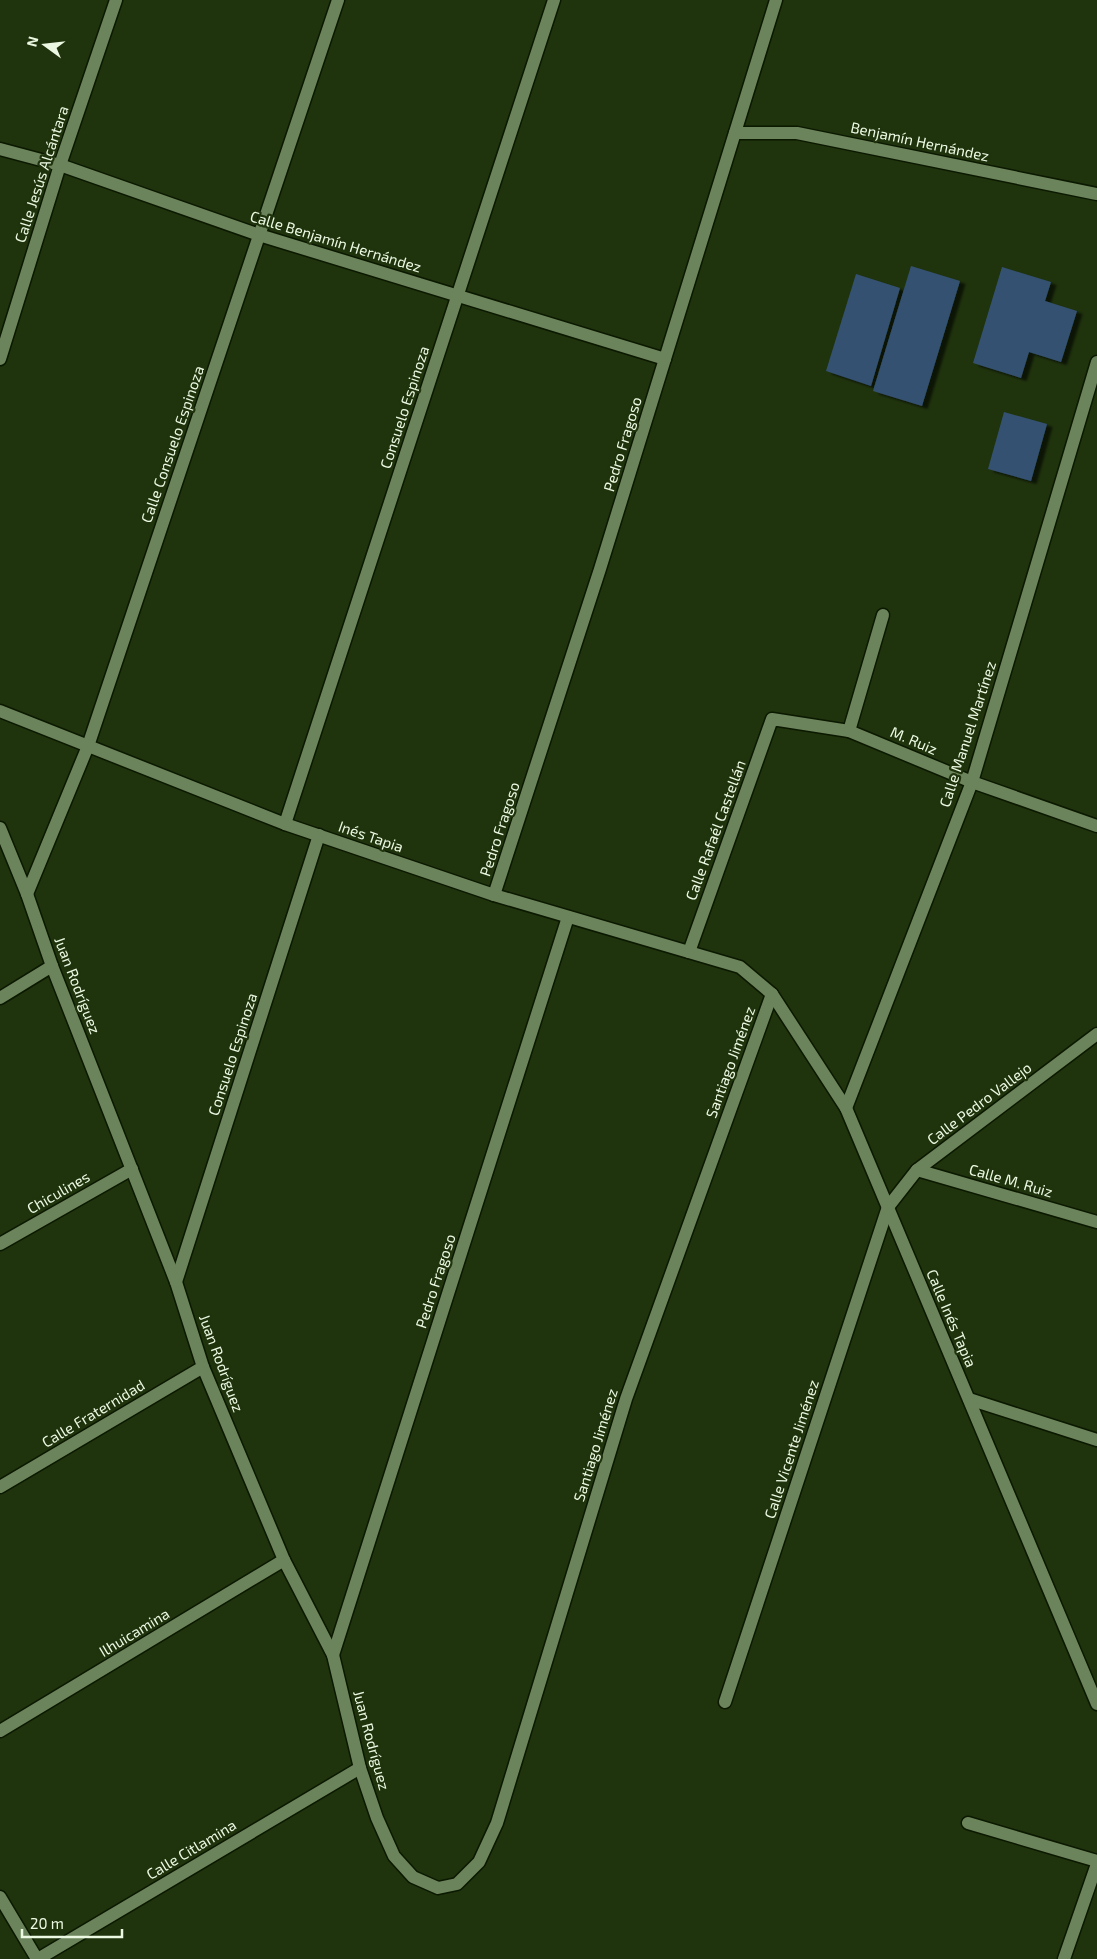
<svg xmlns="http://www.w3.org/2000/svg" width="1097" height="1959" font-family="'Exo 2',sans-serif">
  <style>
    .building { fill: #345172; filter: url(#shadow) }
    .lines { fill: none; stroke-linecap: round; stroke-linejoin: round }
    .street-casing { stroke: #0b1901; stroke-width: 15 }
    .secondary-casing { stroke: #0b1901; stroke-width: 15 }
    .street { stroke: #6c845b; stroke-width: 12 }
    .secondary { stroke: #6c845b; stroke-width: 12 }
    .labels { text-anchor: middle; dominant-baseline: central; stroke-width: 4.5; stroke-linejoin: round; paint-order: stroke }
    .street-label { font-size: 15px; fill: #ebf9e2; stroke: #1f330d }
  </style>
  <defs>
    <filter id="shadow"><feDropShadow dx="5.5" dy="3" stdDeviation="1" flood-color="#0009"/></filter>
  </defs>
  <rect width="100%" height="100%" fill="#1f330d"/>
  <!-- building -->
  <g class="building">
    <path d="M911 266 960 281 922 406 873 391Z"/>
    <path d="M1002 267 1051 282 1045 301 1077 311 1061 362 1029 352 1021 378 973 363Z"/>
    <path d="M856 274 900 288 871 386 826 371Z"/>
    <path d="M1004 412 1047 424 1031 481 988 469Z"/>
  </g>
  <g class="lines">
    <!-- street casing -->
    <g class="street-casing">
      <g id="street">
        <path d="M735 133H797L1097 194"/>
        <path d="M0 149 60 165 259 235 665 359"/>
        <path d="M0 359 60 165 116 0"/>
        <path d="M849 731 883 615"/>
        <path d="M285 824 554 0"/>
        <path d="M0 828 27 894 52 966 176 1282 203 1367 284 1560 333 1655 360 1768 377 1818 394 1856 413 1877 438 1888 457 1884 479 1862 497 1823 626 1399 772 994"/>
        <path d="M27 894 88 746 338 0"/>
        <path d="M494 895 600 569 776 0"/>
        <path d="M689 952 772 719 849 731 972 782 1097 826"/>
        <path d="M0 998 52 966"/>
        <path d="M846 1108 972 782 1097 362"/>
        <path d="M917 1170 1097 1222"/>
        <path d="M0 1244 132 1169"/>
        <path d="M176 1282 319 835"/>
        <path d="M969 1399 1097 1440"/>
        <path d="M0 1487 203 1367"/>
        <path d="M333 1655 568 917"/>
        <path d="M725 1702 888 1207 917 1170 1097 1034"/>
        <path d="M0 1731 284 1560"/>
        <path d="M968 1823 1097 1861"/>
        <path d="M0 1897 37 1959"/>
        <path d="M38 1959 360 1768"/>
        <path d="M1064 1959 1097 1864"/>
      </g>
    </g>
    <!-- secondary casing -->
    <g class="secondary-casing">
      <path id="secondary" d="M0 711 285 824 494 895 740 967 772 994 846 1108 1097 1704"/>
    </g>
    <!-- street -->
    <use href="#street" class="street"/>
    <!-- secondary -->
    <use href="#secondary" class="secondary"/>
  </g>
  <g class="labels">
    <!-- street labels -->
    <g class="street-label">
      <text transform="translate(920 141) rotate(12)">Benjamín Hernández</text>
      <text transform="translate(41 174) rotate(-72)">Calle Jesús Alcántara</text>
      <text transform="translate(336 241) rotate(17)">Calle Benjamín Hernández</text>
      <text transform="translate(404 407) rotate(-72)">Consuelo Espinoza</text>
      <text transform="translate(172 444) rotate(-71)">Calle Consuelo Espinoza</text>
      <text transform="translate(622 444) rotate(-73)">Pedro Fragoso</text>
      <text transform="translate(967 734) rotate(-72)">Calle Manuel Martínez</text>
      <text transform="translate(914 740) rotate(23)">M. Ruiz</text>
      <text transform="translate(499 829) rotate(-72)">Pedro Fragoso</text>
      <text transform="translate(715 830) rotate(-70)">Calle Rafaél Castellán</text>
      <text transform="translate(371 836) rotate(19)">Inés Tapia</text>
      <text transform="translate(78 985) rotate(69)">Juan Rodríguez</text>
      <text transform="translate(232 1054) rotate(-72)">Consuelo Espinoza</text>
      <text transform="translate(730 1062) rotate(-70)">Santiago Jiménez</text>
      <text transform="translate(979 1103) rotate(-37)">Calle Pedro Vallejo</text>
      <text transform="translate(1011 1180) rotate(16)">Calle M. Ruiz</text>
      <text transform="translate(58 1192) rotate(-30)">Chiculines</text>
      <text transform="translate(435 1281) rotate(-72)">Pedro Fragoso</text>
      <text transform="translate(952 1318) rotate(67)">Calle Inés Tapia</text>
      <text transform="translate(222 1363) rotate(70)">Juan Rodríguez</text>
      <text transform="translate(93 1413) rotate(-31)">Calle Fraternidad</text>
      <text transform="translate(595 1445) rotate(-73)">Santiago Jiménez</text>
      <text transform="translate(791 1449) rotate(-72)">Calle Vicente Jiménez</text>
      <text transform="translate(134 1632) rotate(-31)">Ilhuicamina</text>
      <text transform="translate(372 1740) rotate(75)">Juan Rodríguez</text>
      <text transform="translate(191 1849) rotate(-31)">Calle Citlamina</text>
    </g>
  </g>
  <!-- north arrow -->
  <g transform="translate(45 45) rotate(285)" stroke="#1f330d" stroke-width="4" paint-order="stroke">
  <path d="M0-4L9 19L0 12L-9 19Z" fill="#ebf9e2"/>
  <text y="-8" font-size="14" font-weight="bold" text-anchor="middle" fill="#ebf9e2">N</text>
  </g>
  <!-- scale -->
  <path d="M22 1929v8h100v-8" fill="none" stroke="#ebf9e2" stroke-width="2.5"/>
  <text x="30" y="1929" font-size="15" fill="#ebf9e2" stroke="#1f330d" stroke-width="4" paint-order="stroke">20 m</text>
</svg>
